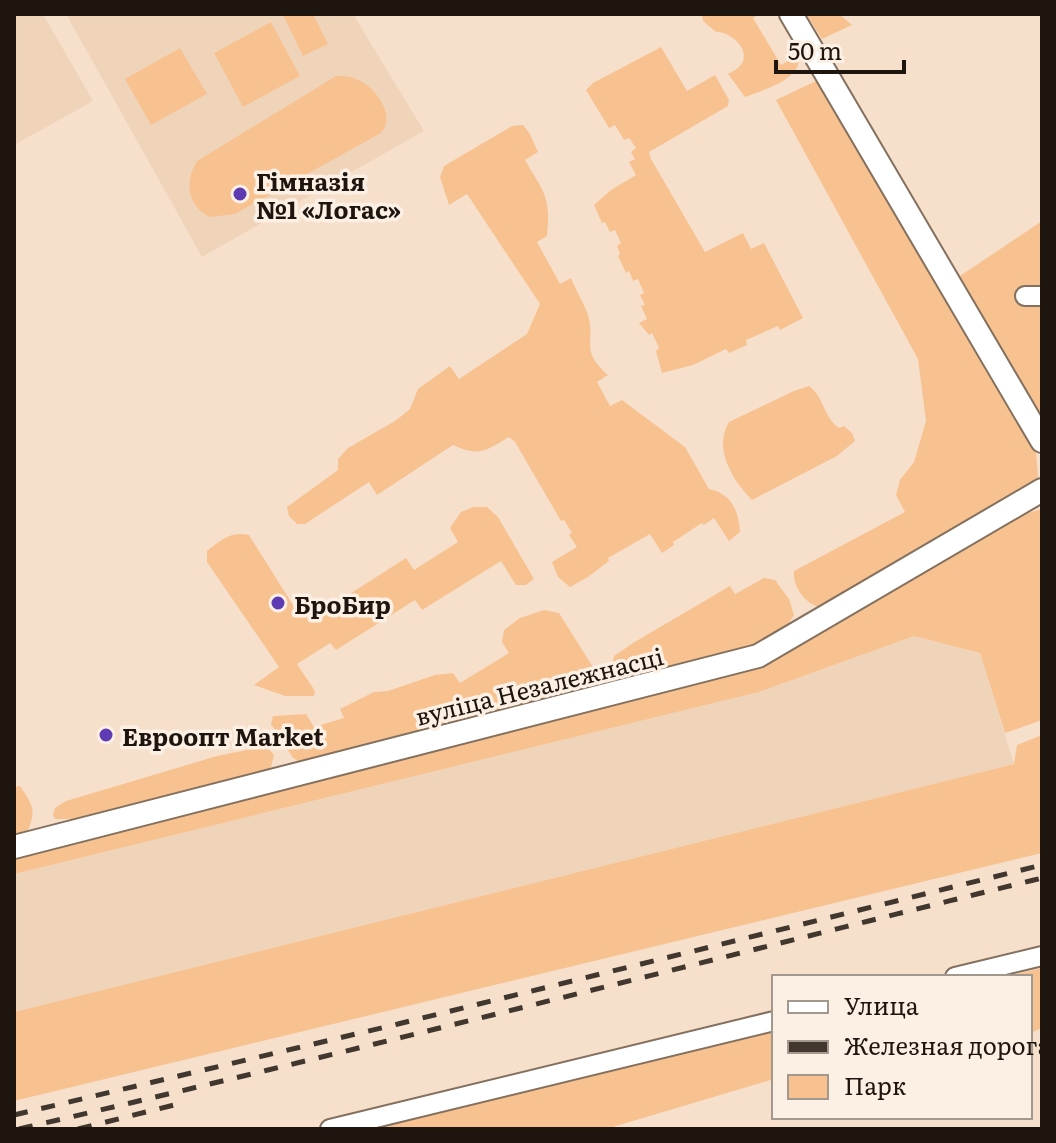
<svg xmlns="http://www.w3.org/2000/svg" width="1056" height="1143" font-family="Literata,serif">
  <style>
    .built { fill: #f0d4ba }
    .green { fill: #f7c290 }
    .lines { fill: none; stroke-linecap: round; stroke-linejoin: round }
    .minor-casing { stroke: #84705e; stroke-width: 22 }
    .major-casing { stroke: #84705e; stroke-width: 26 }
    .minor { stroke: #fff; stroke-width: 18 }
    .major { stroke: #fff; stroke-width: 22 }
    .rail { stroke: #42372e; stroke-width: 5; stroke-dasharray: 14 14; stroke-linecap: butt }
    .poi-dot { fill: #5f3bb3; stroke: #fcefe3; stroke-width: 3 }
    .labels { text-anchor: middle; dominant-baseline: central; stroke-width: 7; stroke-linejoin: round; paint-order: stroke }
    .poi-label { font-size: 24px; font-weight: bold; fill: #1d150e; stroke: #fcefe3; text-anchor: start }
    .street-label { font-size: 24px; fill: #1d150e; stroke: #fcefe3 }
  </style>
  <rect width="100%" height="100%" fill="#f6e0cc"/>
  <!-- built -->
  <g class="built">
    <path d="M14 14H43L93 101 14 145Z"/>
    <path d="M66 14H353L424 131 202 257Z"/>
    <path d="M914 636 980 653 1014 764 14 1012V874L759 692Z"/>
  </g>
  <!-- green -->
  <g class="green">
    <path d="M285 14H313L328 44 303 56 283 15Z"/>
    <path d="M702 14H759L753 18 781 65 799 55C802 80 765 89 745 97L728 74C728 74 739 68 739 67 754 52 731 31 716 32L703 21Z"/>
    <path d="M806 14H839L852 25 822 39Z"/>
    <path d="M271 22 300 76 243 107 214 53Z"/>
    <path d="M661 47 687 91 715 75 729 100 728 106 649 152 651 159 705 252 743 233 751 249 764 243 803 318 780 330 778 326 746 340 747 345 729 353 726 349 693 365 662 373 656 351 659 348 652 333 649 335 639 323 647 319 641 306 645 305 640 295 644 293 638 279 633 281 629 271 626 273 618 256 620 254 617 246 621 243 615 230 610 232 605 222 602 223 594 205 611 190 636 175 629 162 635 159 631 152 636 148 629 138 624 140 615 125 609 128 586 90 593 83Z"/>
    <path d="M180 48 207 94 151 125 125 79Z"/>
    <path d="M336 76C343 76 350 76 356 79 375 86 397 115 381 133L235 214 210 217C187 206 184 182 197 161Z"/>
    <path d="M816 81 1036 453 1038 477 1033 483 820 607C806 605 792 586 794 571L905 512 896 495 900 480 914 462 926 421 918 359 776 100Z"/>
    <path d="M523 125 530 134 538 152 525 160C544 193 551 196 547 236L537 242 560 284 571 278C576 291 584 303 588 315 596 343 579 349 608 375L597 382 610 406 622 400 685 447 709 489C731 493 739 511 740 532L729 541 714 518 704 525 702 523 673 542 674 545 662 553 650 534 608 558 609 561 588 577 570 587 558 577 552 562 577 547 569 535 572 533 564 520 561 521 515 442 509 437C485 451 480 457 453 445L377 495 369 482 305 524H297L289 516 287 507 338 470V459L348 448 395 421 410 409 418 389 450 366 459 379 527 334 540 304 467 194 449 205 440 177 444 166 512 126Z"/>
    <path d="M1042 221V420L960 276Z"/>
    <path d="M809 386C824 397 824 418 839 428L844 426 852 433 855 441 837 456 752 500C732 480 713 448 729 422L794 391Z"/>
    <path d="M473 507H487L498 517 534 579 526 585H516L501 561 422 610 415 600 336 650 330 643 297 664 315 691 314 696H285L254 685 279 667 207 562V551C221 540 231 531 249 535L296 610 310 616 338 598 345 597 406 558 414 570 458 542 450 528 461 512Z"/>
    <path d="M1042 509V720L1005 733 980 653 914 636 759 692 14 874V857L764 664 1020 515Z"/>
    <path d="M764 578 775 580 789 599 794 615 785 629 751 646 626 680 619 677 612 667 614 656 633 643 730 586 735 594Z"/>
    <path d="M544 610 559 613 596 672 597 679 588 691 300 762 293 758 271 724 273 716 306 714 314 727 344 718 340 709 374 692 388 691 435 675 453 673 460 683 509 653 502 642 504 630 520 618Z"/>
    <path d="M1042 735V853L14 1101V1012L1014 764 1017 745Z"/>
    <path d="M266 746 274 755 270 771 82 819H55L53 815 55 808 66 801 217 756Z"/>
    <path d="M20 786C32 804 37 810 28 830L14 835V787Z"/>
    <path d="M1042 968V1028L1030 1033V977H1003Z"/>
    <path d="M774 1030V1079L606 1129H370Z"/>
  </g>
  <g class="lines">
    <!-- minor casing -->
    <g class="minor-casing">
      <g id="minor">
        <path d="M1025 296H1042"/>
        <path d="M955 977 1042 956"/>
        <path d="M330 1129 774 1021"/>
      </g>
    </g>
    <!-- major casing -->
    <g class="major-casing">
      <g id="major">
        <path d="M791 14 1042 441"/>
        <path d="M14 847 758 656 1042 490"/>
      </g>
    </g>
    <!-- minor -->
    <use href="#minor" class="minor"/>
    <!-- major -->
    <use href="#major" class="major"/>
    <!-- rail -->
    <g class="rail">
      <path d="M14 1115 398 1024 1042 865"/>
      <path d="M19 1129C361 1050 701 962 1042 878"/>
      <path d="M78 1129 182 1103"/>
    </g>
  </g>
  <!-- markers -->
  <g class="poi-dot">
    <circle cx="240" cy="194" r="8"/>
    <circle cx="278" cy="603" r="8"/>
    <circle cx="106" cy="735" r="8"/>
  </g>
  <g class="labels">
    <!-- poi labels -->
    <g class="poi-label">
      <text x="256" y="180">Гімназія<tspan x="256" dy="28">№1 «Логас»</tspan></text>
      <text x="294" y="603">БроБир</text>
      <text x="122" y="735">Евроопт Market</text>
    </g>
    <!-- street labels -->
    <g class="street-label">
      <text transform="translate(539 685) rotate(-14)">вуліца Незалежнасці</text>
    </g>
  </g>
  <!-- border -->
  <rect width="1056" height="1143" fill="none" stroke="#1d150e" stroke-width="32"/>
  <!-- legend -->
  <rect x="772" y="975" width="260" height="144" fill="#fcefe3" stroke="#a3988e" stroke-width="2"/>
  <rect x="788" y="1001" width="40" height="12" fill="#ffffff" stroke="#a3988e" stroke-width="2"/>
  <text x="844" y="1015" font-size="24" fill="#1d150e">Улица</text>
  <rect x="788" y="1041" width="40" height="12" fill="#42372e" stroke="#a3988e" stroke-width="2"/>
  <text x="844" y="1055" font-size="24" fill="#1d150e">Железная дорога</text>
  <rect x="788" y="1075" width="40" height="24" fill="#f7c290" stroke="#a3988e" stroke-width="2"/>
  <text x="844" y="1095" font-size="24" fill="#1d150e">Парк</text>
  <!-- scale -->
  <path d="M776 60v12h128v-12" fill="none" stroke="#1d150e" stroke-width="4"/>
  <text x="788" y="60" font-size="24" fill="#1d150e" stroke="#fcefe3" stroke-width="6" paint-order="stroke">50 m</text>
</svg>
